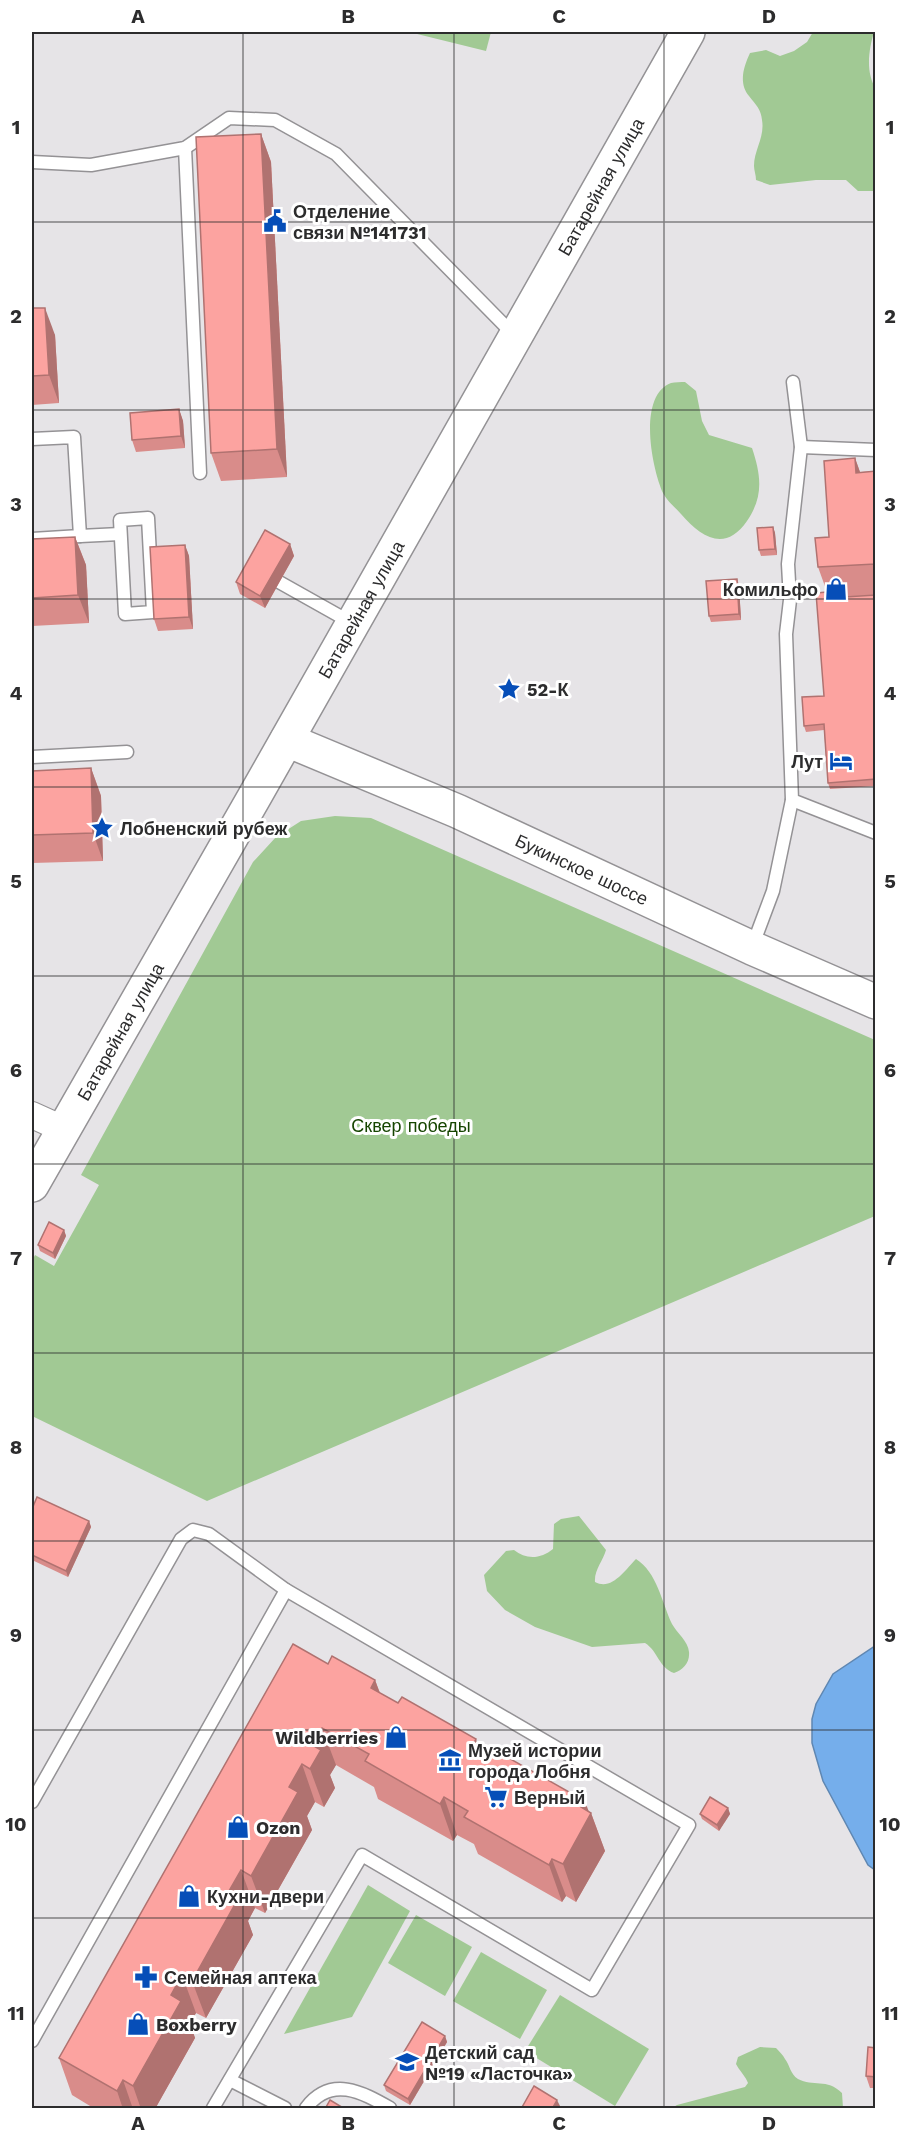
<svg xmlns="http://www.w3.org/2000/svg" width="907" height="2140" font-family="'Work Sans',sans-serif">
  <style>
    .green { fill: #a1c994 }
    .water { fill: #75aeeb; stroke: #5f87b2; stroke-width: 1.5 }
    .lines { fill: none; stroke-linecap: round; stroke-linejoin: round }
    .service-casing { stroke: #949295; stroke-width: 15 }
    .minor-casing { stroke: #949295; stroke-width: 28 }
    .secondary-casing { stroke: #949295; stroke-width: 36 }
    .service { stroke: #fff; stroke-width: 12 }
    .minor { stroke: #fff; stroke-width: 26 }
    .secondary { stroke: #fff; stroke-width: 33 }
    .wall { fill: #d98c8a }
    .shaded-wall { fill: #b07270 }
    .building { fill: #fca3a0; stroke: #b07270; stroke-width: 1.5 }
    .grid { fill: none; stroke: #2c2c2d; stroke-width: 1.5; stroke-opacity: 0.55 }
    .labels { text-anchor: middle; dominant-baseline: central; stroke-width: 6; stroke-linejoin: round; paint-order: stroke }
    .street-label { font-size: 18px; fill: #2c2c2d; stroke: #fff }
    .poi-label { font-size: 18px; font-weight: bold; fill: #2c2c2d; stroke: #fff; text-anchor: start }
    .park-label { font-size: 18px; fill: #164500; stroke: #fff }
    .neatline { fill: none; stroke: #2c2c2d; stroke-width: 2 }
    .grid-label { font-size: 20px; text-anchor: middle; font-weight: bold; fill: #2c2c2d }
  </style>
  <rect width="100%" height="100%" fill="#e6e4e7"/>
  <!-- green -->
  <g class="green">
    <path d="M409 32H491L486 51Z"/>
    <path d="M813 32H874C869 49 865 72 876 89V188L873 191H858L846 180H816L770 185 756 180C756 175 754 170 754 166 754 150 765 137 762 120 761 109 756 105 749 96 738 83 744 66 750 53L766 50 780 56 794 51 807 42Z"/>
    <path d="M685 382 696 391 702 421 709 435 752 448C761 475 764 496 747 521 725 553 701 537 681 514 675 507 667 501 663 493 652 469 637 396 671 383 675 382 681 382 685 382Z"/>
    <path d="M335 816 371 818 875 1040V1216L207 1501 32 1416V1261L35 1255 54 1266 99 1185 81 1175 253 862 276 837 301 821Z"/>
    <path d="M579 1516 606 1550C603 1561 594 1570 595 1582 612 1591 625 1570 636 1559 657 1572 662 1603 672 1624 677 1633 688 1641 689 1652 690 1663 683 1670 674 1673 659 1668 658 1651 645 1643L592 1647 535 1627 505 1610 487 1591 484 1575 506 1551 514 1550C526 1560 541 1559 553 1549L554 1524 561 1519Z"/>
    <path d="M368 1885 410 1911 352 2017 284 2034Z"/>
    <path d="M416 1915 472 1947 445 1996 388 1963Z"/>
    <path d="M481 1952 547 1990 520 2039 453 2001Z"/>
    <path d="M560 1995 649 2049 615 2106 525 2051Z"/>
    <path d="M760 2047 776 2048C779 2051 783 2055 785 2059 790 2065 790 2074 798 2079 813 2087 827 2078 842 2093L843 2108H672L677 2105 745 2087 748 2083C746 2077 739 2070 736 2064L738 2057Z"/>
  </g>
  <!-- water -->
  <path class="water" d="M875 1646V1870L868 1865 823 1781 812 1743V1719L816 1704 833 1674Z"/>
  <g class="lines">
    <!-- service casing -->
    <g class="service-casing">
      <g id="service">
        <path d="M185 148 200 473"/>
        <path d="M32 162 91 165 185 148 229 118 275 120 336 154 515 336"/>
        <path d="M793 382 801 447 788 564 790 600 786 634 792 800 876 833"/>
        <path d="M32 439 74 437 80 536 32 539"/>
        <path d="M801 447 876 450"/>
        <path d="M148 518 153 612 125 614 120 520Z"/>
        <path d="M80 536 120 534"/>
        <path d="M279 582 352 623"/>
        <path d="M32 757 127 752"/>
        <path d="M752 947 773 891 792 800"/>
        <path d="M32 1802 181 1539 193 1530 209 1534 286 1590 689 1825 592 1990 362 1855 213 2108"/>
        <path d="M32 2041 286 1590"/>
        <path d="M230 2080 285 2108"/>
        <path d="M306 2108C331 2075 362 2092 390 2108"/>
      </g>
    </g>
    <!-- minor casing -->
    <g class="minor-casing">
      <path id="minor" d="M32 1115 63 1129"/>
    </g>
    <!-- secondary casing -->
    <g class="secondary-casing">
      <g id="secondary">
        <path id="s1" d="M287 740 457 811 752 948 876 1002"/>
        <path id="s2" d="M32 1185 256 794 688 32"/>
      </g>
    </g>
    <!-- service -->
    <use href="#service" class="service"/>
    <!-- minor -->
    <use href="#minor" class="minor"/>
    <!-- secondary -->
    <use href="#secondary" class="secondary"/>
  </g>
  <!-- wall -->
  <g class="wall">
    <path d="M261 134 271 162 287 477 221 481 211 453Z"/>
    <path d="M32 308 55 335 59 403 32 405Z"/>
    <path d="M179 409 183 421 185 448 136 452 132 440Z"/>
    <path d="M855 458 860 472 876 471V786L830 789 828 783 824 730 806 732 804 726 824 696 827 592 818 567 829 537Z"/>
    <path d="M773 527 775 533 777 555 761 556 759 550Z"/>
    <path d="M75 537 86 565 89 623 32 626V539Z"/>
    <path d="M290 544 294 556 265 608 240 594 236 582Z"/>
    <path d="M185 545 189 556 193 629 158 631 154 619Z"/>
    <path d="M739 585 741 620 711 622 709 616Z"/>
    <path d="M91 768 101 796 103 861 32 863V771Z"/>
    <path d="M64 1230 66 1236 55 1259 40 1251 38 1245Z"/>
    <path d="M32 1509 89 1521 91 1527 68 1577 32 1560Z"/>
    <path d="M328 1664 375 1680 380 1693 591 1813 605 1851 576 1902 566 1896 562 1902 478 1854 474 1844 457 1835 453 1841 378 1799 374 1787 336 1765 330 1775 335 1788 324 1807 315 1802 307 1816 312 1830 265 1913 255 1908 248 1921 253 1935 206 2018 196 2013 190 2023 195 2038 155 2109H95L72 2095 59 2058Z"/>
    <path d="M728 1808 730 1814 719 1831 702 1819 700 1814Z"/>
    <path d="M445 2036 447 2042 410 2105 386 2091 384 2085Z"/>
    <path d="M876 2048V2088H870L866 2076Z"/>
  </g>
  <!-- shaded-wall -->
  <g class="shaded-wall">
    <path d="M261 134 271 162 287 477 277 449Z"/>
    <path d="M45 308 55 335 59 403 49 375Z"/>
    <path d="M179 409 183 421 185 448 181 436Z"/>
    <path d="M855 458 868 495 856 473Z"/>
    <path d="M773 527 775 533 777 555 775 549Z"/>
    <path d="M75 537 86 565 89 623 78 595Z"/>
    <path d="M290 544 294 556 265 608 260 596Z"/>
    <path d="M185 545 189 556 193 629 189 617Z"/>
    <path d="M737 579 739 585 741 620 739 614Z"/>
    <path d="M91 768 101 796 103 861 93 833Z"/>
    <path d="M64 1230 66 1236 55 1259 53 1253Z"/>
    <path d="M89 1521 91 1527 68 1577 66 1571Z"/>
    <path d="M375 1680 389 1718 371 1688Z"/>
    <path d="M322 1728 336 1765 330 1775 335 1788 324 1807 310 1769 312 1745Z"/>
    <path d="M476 1739 489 1777 472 1746Z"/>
    <path d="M302 1764 315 1802 307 1816 312 1830 265 1913 251 1876 289 1787Z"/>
    <path d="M444 1797 457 1835 453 1841 440 1804Z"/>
    <path d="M585 1801 590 1815 591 1813 605 1851 576 1902 563 1864 581 1807Z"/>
    <path d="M728 1808 730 1814 719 1831 717 1825Z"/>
    <path d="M552 1859 566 1896 562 1902 549 1865Z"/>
    <path d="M241 1870 255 1908 248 1921 253 1935 206 2018 192 1981 229 1891Z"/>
    <path d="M182 1975 196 2013 190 2023 195 2038 155 2109H141L133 2086 171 1995Z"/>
    <path d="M445 2036 447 2042 410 2105 408 2099Z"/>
    <path d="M123 2080 133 2109H123L117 2091Z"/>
    <path d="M557 2100 560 2106 558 2109H552Z"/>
  </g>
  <!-- building -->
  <g class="building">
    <path d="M261 134 277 449 211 453 196 137Z"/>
    <path d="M32 308H45L49 375 32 376Z"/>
    <path d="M179 409 181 436 132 440 130 413Z"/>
    <path d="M855 458 856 473 876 471V575L875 564 818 567 815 538 829 537 824 461Z"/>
    <path d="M773 527 775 549 759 550 757 528Z"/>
    <path d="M265 530 290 544 260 596 236 582Z"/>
    <path d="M75 537 78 595 32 598V539Z"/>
    <path d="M185 545 189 617 154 619 150 547Z"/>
    <path d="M737 579 739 614 709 616 706 581Z"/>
    <path d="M827 592 829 598 876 595V779L828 783 824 724 804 726 802 697 824 696 816 593Z"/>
    <path d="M91 768 93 833 32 835V771Z"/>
    <path d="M49 1222 64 1230 53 1253 38 1245Z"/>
    <path d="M37 1497 89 1521 66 1571 32 1555V1509Z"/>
    <path d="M293 1644 328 1664 332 1656 375 1680 371 1688 398 1703 402 1697 476 1739 472 1746 497 1759 500 1753 585 1801 581 1807 591 1813 563 1864 552 1859 549 1865 464 1817 468 1811 444 1797 440 1804 365 1761 369 1754 322 1728 312 1745 321 1750 310 1769 302 1764 289 1787 298 1792 251 1876 241 1870 229 1891 239 1897 192 1981 182 1975 171 1995 181 2001 133 2086 123 2080 117 2091 59 2058Z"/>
    <path d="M710 1797 728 1808 717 1825 700 1814Z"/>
    <path d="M422 2022 445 2036 408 2099 384 2085Z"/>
    <path d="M868 2047 876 2048V2077L866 2076Z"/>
    <path d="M534 2086 557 2100 552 2109H521Z"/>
    <path d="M330 2100 345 2109H325Z"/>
  </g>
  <!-- grid -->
  <path class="grid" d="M243 32V2108M454 32V2108M664 32V2108M32 222H876M32 410H876M32 599H876M32 787H876M32 976H876M32 1164H876M32 1353H876M32 1541H876M32 1730H876M32 1918H876"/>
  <!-- icons -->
  <defs>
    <g id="civic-bare" transform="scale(1.8)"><path d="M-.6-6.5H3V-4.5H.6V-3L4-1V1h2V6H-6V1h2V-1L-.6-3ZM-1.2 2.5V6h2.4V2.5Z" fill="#064eb8" stroke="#fff" stroke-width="2.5" paint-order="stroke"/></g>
    <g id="shop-bare" transform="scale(1.8)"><path d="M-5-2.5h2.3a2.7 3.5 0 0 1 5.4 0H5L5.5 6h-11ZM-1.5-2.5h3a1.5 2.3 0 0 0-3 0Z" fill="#064eb8" stroke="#fff" stroke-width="2.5" paint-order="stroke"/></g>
    <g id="sight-bare" transform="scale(1.8)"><path d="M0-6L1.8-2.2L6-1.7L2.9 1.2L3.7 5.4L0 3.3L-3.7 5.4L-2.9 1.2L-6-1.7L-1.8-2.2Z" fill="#064eb8" stroke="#fff" stroke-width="2.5" paint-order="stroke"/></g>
    <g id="hotel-bare" transform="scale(1.8)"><path d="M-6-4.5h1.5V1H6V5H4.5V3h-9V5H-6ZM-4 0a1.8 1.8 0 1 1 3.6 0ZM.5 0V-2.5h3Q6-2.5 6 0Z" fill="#064eb8" stroke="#fff" stroke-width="2.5" paint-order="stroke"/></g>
    <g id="museum-bare" transform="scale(1.8)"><path d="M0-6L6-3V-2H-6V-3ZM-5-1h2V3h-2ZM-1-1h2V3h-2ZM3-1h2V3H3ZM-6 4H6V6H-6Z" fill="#064eb8" stroke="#fff" stroke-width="2.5" paint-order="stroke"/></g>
    <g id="supermarket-bare" transform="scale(1.8)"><path d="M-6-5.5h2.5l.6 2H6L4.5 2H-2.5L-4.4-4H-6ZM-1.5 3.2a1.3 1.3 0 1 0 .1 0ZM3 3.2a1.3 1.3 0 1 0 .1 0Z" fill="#064eb8" stroke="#fff" stroke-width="2.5" paint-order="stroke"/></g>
    <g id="pharmacy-bare" transform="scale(1.8)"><path d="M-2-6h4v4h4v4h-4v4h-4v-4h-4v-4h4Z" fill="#064eb8" stroke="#fff" stroke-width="2.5" paint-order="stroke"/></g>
    <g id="school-bare" transform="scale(1.8)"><path d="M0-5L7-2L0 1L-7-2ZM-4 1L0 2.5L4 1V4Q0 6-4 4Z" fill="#064eb8" stroke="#fff" stroke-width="2.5" paint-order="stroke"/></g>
  </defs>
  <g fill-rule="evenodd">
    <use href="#civic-bare" x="275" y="221"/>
    <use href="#shop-bare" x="836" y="589"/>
    <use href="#sight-bare" x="509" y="689"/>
    <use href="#hotel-bare" x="841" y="761"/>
    <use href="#sight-bare" x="102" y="828"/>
    <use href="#shop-bare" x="396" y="1737"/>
    <use href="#museum-bare" x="450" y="1760"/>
    <use href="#supermarket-bare" x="496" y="1797"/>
    <use href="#shop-bare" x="238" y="1827"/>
    <use href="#shop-bare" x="189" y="1896"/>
    <use href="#pharmacy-bare" x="146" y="1977"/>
    <use href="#shop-bare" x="138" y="2024"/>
    <use href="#school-bare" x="407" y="2062"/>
  </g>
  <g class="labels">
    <!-- street labels -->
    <g class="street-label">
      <text stroke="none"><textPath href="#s2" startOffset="1149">Батарейная улица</textPath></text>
      <text stroke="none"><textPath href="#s2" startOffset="663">Батарейная улица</textPath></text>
      <text stroke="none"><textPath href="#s1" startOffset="322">Букинское шоссе</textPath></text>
      <text stroke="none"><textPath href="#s2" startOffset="177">Батарейная улица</textPath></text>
    </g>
    <!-- poi labels -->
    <g class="poi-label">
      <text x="293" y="211">Отделение<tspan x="293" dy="21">связи №141731</tspan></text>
      <text x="818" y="589" text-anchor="end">Комильфо</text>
      <text x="527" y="689">52-К</text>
      <text x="823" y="761" text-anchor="end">Лут</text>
      <text x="120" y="828">Лобненский рубеж</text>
      <text x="378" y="1737" text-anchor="end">Wildberries</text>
      <text x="468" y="1750">Музей истории<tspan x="468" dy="21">города Лобня</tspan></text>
      <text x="514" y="1797">Верный</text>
      <text x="256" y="1827">Ozon</text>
      <text x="207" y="1896">Кухни-двери</text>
      <text x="164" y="1977">Семейная аптека</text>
      <text x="156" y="2024">Boxberry</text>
      <text x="425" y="2052">Детский сад<tspan x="425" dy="21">№19 «Ласточка»</tspan></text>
    </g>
    <!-- park labels -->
    <g class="park-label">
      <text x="411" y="1125">Сквер победы</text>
    </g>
  </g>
  <!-- border -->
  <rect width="907" height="2140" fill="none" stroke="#ffffff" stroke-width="66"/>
  <rect x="33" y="33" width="841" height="2074" class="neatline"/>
  <g class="grid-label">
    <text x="138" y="23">A</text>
    <text x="348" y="23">B</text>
    <text x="559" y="23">C</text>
    <text x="769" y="23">D</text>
    <text x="16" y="134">1</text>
    <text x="890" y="134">1</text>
    <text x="16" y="323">2</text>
    <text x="890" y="323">2</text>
    <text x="16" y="511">3</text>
    <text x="890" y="511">3</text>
    <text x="16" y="700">4</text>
    <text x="890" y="700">4</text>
    <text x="16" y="888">5</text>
    <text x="890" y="888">5</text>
    <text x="16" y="1077">6</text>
    <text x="890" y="1077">6</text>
    <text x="16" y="1265">7</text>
    <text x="890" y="1265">7</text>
    <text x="16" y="1454">8</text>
    <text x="890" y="1454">8</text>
    <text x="16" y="1642">9</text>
    <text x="890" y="1642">9</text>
    <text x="16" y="1831">10</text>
    <text x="890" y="1831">10</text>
    <text x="16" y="2020">11</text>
    <text x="890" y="2020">11</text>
    <text x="138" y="2130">A</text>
    <text x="348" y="2130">B</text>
    <text x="559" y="2130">C</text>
    <text x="769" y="2130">D</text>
  </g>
</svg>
